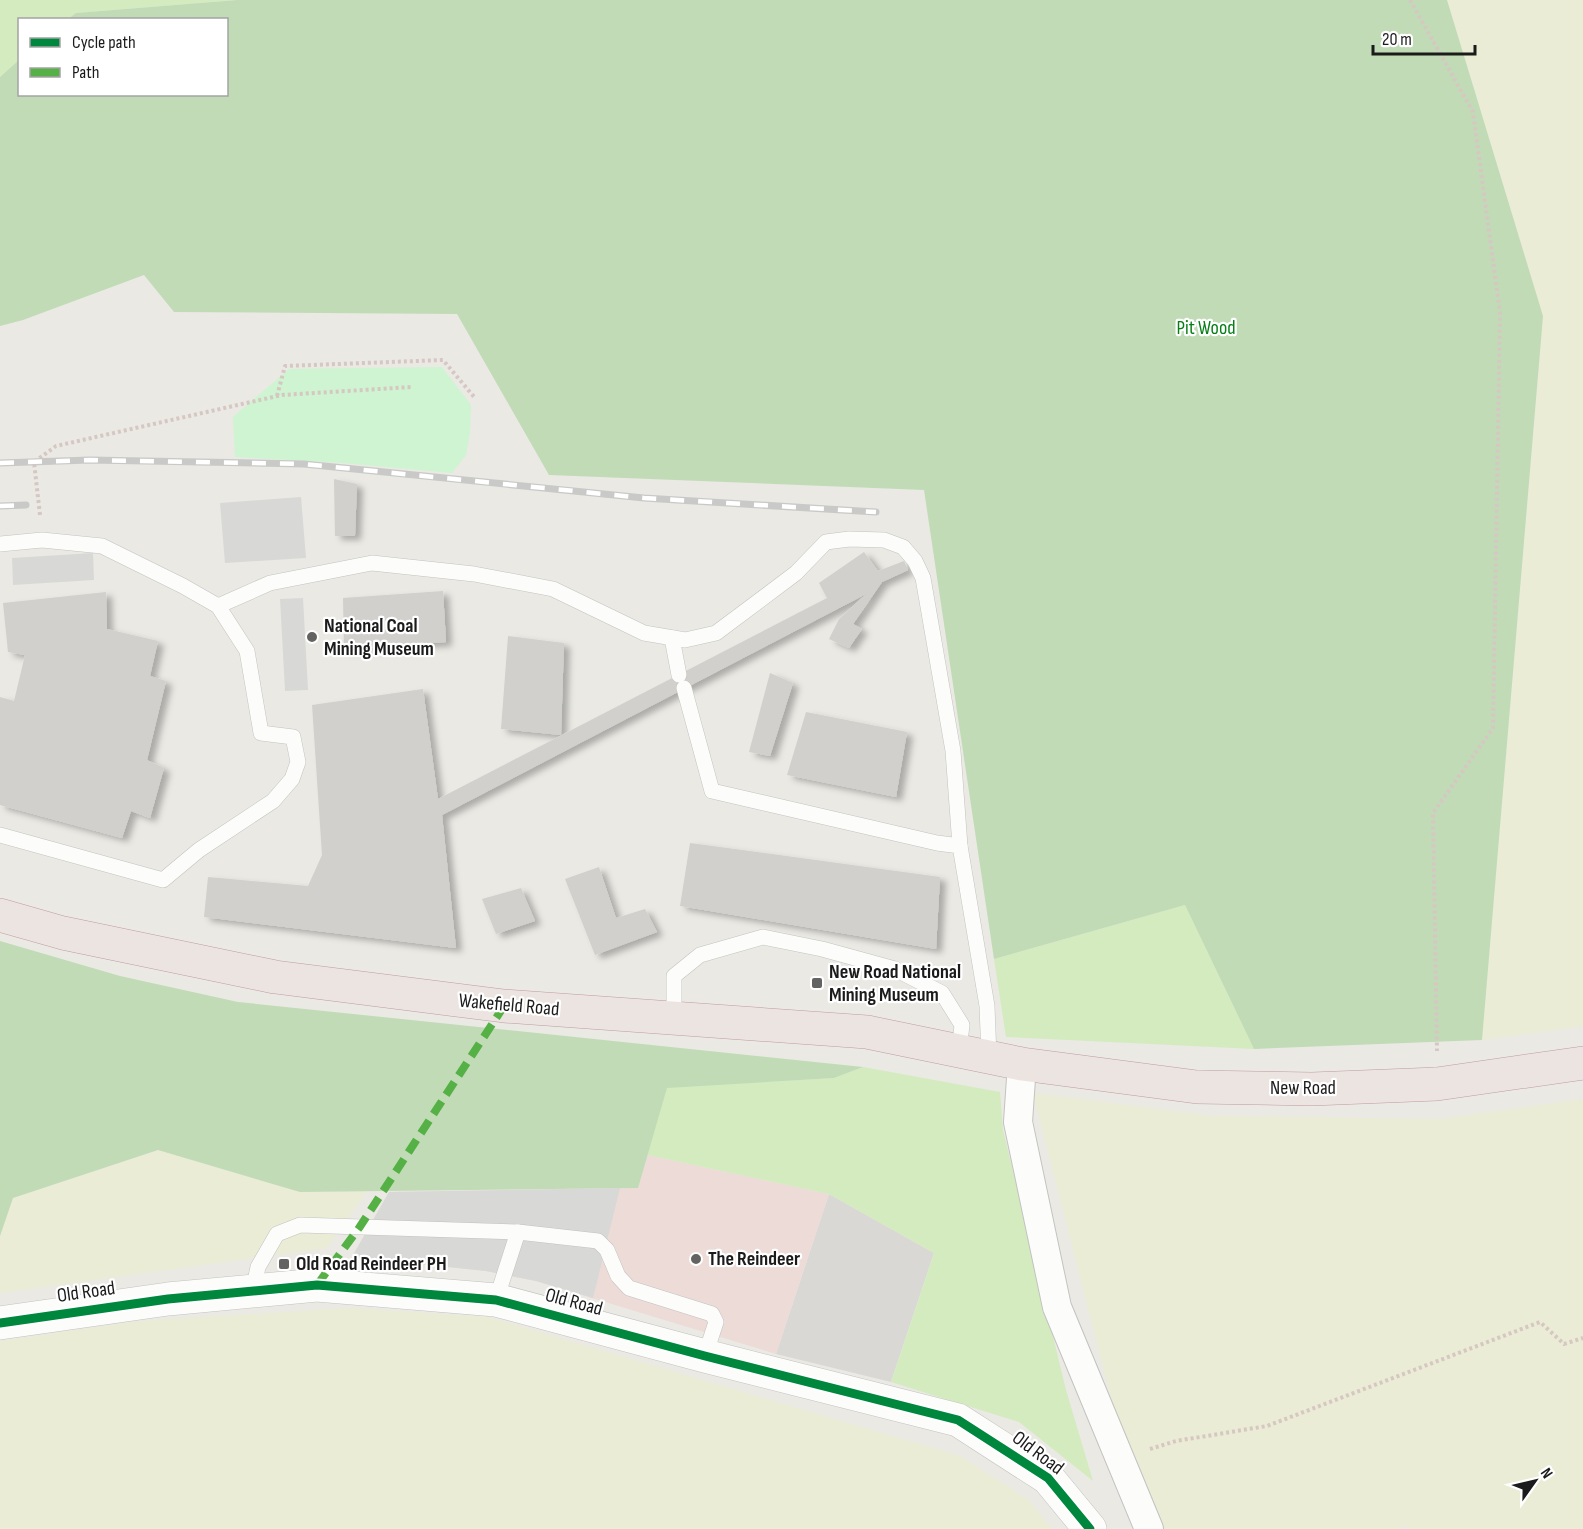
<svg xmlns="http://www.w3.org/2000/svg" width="1583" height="1529" font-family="'Sofia Sans Condensed',sans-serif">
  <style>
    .residential { fill: #d9d8d5 }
    .commercial { fill: #eddbd7 }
    .farmland { fill: #eaecd5 }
    .grass { fill: #d4ebbf }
    .forest { fill: #c1dbb6 }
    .park { fill: #cef4d1 }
    .parking { fill: #d8d8d6 }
    .building { fill: #d2d0cc; filter: url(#shadow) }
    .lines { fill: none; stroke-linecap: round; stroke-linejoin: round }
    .service-casing { stroke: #c2c2c0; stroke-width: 16 }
    .minor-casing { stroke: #c2c2c0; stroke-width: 30 }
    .tertiary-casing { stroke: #c2c2c0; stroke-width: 34 }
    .trunk-casing { stroke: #c19aa3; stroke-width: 34 }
    .path { stroke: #d6c7c3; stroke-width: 4; stroke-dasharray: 3 3; stroke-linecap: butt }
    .service { stroke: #fcfcfb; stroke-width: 15 }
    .minor { stroke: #fcfcfb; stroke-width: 28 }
    .tertiary { stroke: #fcfcfb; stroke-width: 33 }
    .trunk { stroke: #ece4e0; stroke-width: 33 }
    .rail-casing { stroke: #c9c9c8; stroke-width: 7 }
    .rail { stroke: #fff; stroke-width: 4.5; stroke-dasharray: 14; stroke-linecap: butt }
    .quiet { stroke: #55b145; stroke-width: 8; stroke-dasharray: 15 8; stroke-linecap: butt }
    .cycleway-casing { stroke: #fff; stroke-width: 13 }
    .cycleway { stroke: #00873e; stroke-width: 9 }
    .poi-dot { fill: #636361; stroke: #fff; stroke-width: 2 }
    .labels { text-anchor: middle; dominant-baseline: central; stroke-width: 4.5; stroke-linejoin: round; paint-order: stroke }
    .park-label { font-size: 20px; fill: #047e15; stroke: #fff }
    .poi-label { font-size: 20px; font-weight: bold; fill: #1b1b1b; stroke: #fff; text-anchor: start }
    .street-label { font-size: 20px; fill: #1b1b1b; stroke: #fff }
  </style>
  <defs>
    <filter id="shadow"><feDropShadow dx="6" dy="4" stdDeviation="3" flood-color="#0004"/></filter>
  </defs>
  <rect width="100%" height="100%" fill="#eae9e4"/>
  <!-- residential -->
  <path class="residential" d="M829 1194 934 1253 891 1382 776 1354Z"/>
  <!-- commercial -->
  <path class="commercial" d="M647 1155 829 1194 776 1354 536 1281 486 1271 352 1257 389 1192 637 1188Z"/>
  <!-- farmland -->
  <g class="farmland">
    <path d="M1447 0H1583V1026L1482 1040 1543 316Z"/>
    <path d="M1033 1093 1212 1116 1440 1119 1583 1099V1529H1409L1405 1525 1399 1529H1157L1121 1437Z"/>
    <path d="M158 1150 300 1192 367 1191 327 1248 0 1293V1236L12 1198Z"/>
    <path d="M350 1308 488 1317 960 1456 1029 1500 1052 1529H0V1341L139 1321Z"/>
  </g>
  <!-- grass -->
  <g class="grass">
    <path d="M0 0H236L76 13 68 19 20 20 19 60 0 77Z"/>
    <path d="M1185 905 1254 1049 1006 1037 994 959Z"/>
    <path d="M863 1067 1000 1092 1003 1130 1066 1390 1093 1481 1019 1422 891 1382 934 1253 829 1194 647 1155 667 1087 834 1078Z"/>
  </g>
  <!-- forest -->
  <g class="forest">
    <path d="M237 0H1447L1543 316 1482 1040 1254 1049 1185 905 994 959 924 490 549 475 457 314 174 312 144 275 23 320 0 326V77L19 60 20 94H226V20L68 19 76 13Z"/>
    <path d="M0 941 120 976 238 1002 863 1067 834 1078 667 1088 638 1188 300 1192 158 1150 13 1198 0 1236Z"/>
  </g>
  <!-- park -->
  <path class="park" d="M442 367 471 405 470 432 466 455 452 473 343 463 235 457 233 417 289 369Z"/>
  <!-- parking -->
  <g class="parking">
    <path d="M301 497 306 558 225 563 220 503Z"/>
    <path d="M93 553 94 580 13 585 12 558Z"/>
    <path d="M303 598 308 690 285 691 280 599Z"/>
    <path d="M620 1188 593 1298 536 1281 486 1271 352 1257 389 1192Z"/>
  </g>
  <!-- building -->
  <g class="building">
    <path d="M334 479 357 484 355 536H335Z"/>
    <path d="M864 552 878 571 904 561 908 570 882 582 853 624 862 629 849 648 829 639 839 619 866 594 442 815 456 948 204 917 208 877 308 886 322 855 312 705 423 689 438 799 827 598 819 583Z"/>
    <path d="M443 591 446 642 344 650 343 598Z"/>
    <path d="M106 592 107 629 158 641 150 676 166 681 147 760 164 768 150 818 131 811 122 838 0 805V697L14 701 25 655 8 652 3 603Z"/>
    <path d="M508 636 564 643 561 735 501 729Z"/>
    <path d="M770 673 793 683 770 756 749 752Z"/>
    <path d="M806 712 907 732 896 797 787 775Z"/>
    <path d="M690 843 940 877 936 949 680 906Z"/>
    <path d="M599 867 616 918 645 909 657 932 595 955 565 879Z"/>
    <path d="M521 888 535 921 496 934 482 899Z"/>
  </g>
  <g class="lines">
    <!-- service casing -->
    <g class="service-casing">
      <g id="service">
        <path d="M0 544 42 540 102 546 183 586 218 606 247 651 261 733 293 737 298 762 292 779 273 801 199 850 163 880 0 835"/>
        <path d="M218 606 270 583 372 563 474 574 553 589 644 633 685 640 716 633 796 573 826 542 849 539 884 540 903 547 915 561 923 578 953 751 960 846"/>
        <path d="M672 638 679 675"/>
        <path d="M684 688 712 791 937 843 960 846 987 1006 989 1057"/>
        <path d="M674 1018V976L700 955 763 937 822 949 895 969 942 993 962 1025 959 1051"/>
        <path d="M253 1291 258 1267 277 1234 300 1225 518 1232"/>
        <path d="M496 1300 518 1232 598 1241 607 1250 618 1276 629 1288 712 1314 716 1322 705 1356"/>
      </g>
    </g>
    <!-- minor casing -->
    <g class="minor-casing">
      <path id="minor" d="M1022 1064 1018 1122 1057 1307 1149 1529"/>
    </g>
    <!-- tertiary casing -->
    <g class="tertiary-casing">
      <path id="tertiary" d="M0 1323 168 1299 317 1285 496 1300 705 1356 958 1420 1048 1478 1090 1529"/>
    </g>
    <!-- trunk casing -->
    <g class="trunk-casing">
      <path id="trunk" d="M0 915 63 933 275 977 504 1006 867 1032 1022 1064 1197 1087 1312 1089 1437 1084 1583 1063"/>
    </g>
    <!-- path -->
    <g class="path">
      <path d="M1410 0 1473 112 1500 313 1493 728 1433 813 1437 1051"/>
      <path d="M277 396 285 366 443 360 475 398"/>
      <path d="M40 515 34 462 56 446 282 395 411 387"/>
      <path d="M1150 1449 1176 1441 1267 1426 1540 1322 1564 1344 1583 1338"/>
    </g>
    <!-- service -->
    <use href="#service" class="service"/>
    <!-- minor -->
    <use href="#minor" class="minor"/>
    <!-- tertiary -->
    <use href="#tertiary" class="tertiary"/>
    <!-- trunk -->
    <use href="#trunk" class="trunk"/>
    <!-- rail casing -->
    <g class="rail-casing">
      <g id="rail">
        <path d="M0 463 90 460 304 464 644 498 876 512"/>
        <path d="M0 506 26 505"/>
      </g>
    </g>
    <!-- rail -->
    <use href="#rail" class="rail"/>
    <!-- quiet -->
    <path class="quiet" d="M317 1285 359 1228 504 1006"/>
    <!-- cycleway casing -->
    <g class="cycleway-casing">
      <path id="cycleway" d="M0 1323 168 1299 317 1285 496 1300 705 1356 958 1420 1048 1478 1090 1529"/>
    </g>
    <!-- cycleway -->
    <use href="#cycleway" class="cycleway"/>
  </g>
  <!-- markers -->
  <g class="poi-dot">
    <circle cx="312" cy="637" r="6"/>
    <rect x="811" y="977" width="12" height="12" rx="3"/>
    <circle cx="696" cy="1259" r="6"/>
    <rect x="278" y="1258" width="12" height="12" rx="3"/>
  </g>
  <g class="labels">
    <!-- park labels -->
    <g class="park-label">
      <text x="1206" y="328">Pit Wood</text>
    </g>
    <!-- poi labels -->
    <g class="poi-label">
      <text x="324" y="626">National Coal<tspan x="324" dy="23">Mining Museum</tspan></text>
      <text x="829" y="972">New Road National<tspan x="829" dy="23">Mining Museum</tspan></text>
      <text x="708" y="1259">The Reindeer</text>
      <text x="296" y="1264">Old Road Reindeer PH</text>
    </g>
    <!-- street labels -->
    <g class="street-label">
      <text transform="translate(509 1005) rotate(5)">Wakefield Road</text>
      <text x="1303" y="1088">New Road</text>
      <text transform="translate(86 1292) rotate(-8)">Old Road</text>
      <text transform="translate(574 1302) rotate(15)">Old Road</text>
      <text transform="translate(1038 1453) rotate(37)">Old Road</text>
    </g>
  </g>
  <!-- legend -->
  <rect x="18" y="18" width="210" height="78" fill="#ffffff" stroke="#a4a4a4" stroke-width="1.5"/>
  <rect x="30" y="38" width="30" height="9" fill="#00873e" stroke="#a4a4a4" stroke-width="1.5"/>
  <text x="72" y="48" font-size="18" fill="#1b1b1b">Cycle path</text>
  <rect x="30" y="68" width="30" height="9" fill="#55b145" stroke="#a4a4a4" stroke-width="1.5"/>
  <text x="72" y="78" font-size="18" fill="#1b1b1b">Path</text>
  <!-- north arrow -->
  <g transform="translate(1535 1481) rotate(56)" stroke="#ffffff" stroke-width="4.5" paint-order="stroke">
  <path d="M0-4.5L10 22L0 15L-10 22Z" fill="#1b1b1b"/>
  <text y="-9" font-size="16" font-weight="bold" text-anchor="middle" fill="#1b1b1b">N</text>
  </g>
  <!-- scale -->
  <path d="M1373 45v9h102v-9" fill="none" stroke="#1b1b1b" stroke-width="3"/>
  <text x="1382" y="45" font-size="18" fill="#1b1b1b" stroke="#ffffff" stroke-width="4.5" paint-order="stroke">20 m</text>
</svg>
